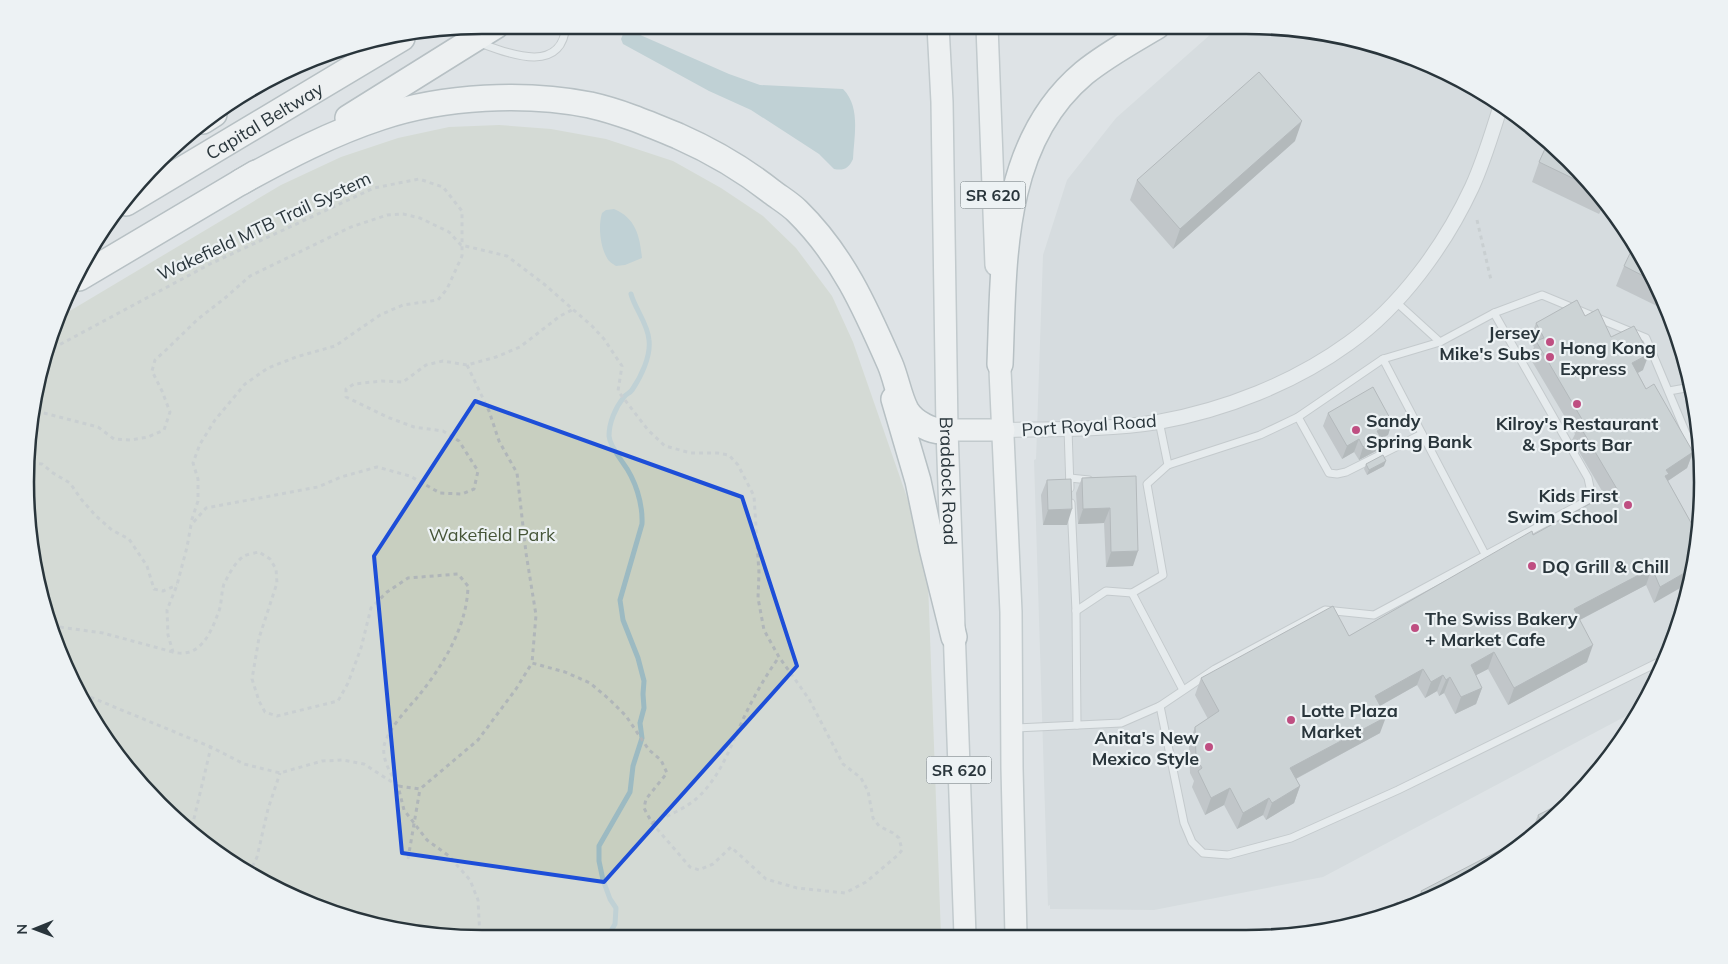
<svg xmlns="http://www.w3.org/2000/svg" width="1728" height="964" font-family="Mulish,sans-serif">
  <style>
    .built { fill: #ccd3d7 }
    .green { fill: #c8cfc0 }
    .water { fill: #9cbac2 }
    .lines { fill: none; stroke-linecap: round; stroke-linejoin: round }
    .stream { stroke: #9cbac2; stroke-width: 5 }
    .lane-casing { stroke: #a4abaf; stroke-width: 9 }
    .street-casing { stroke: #a4abaf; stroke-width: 16 }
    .primary-casing { stroke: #9fabb0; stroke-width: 24 }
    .highway-casing { stroke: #87959b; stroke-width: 28 }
    .path { stroke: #b0b6b9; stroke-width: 3; stroke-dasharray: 4 4; stroke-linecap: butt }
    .lane { stroke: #f0f3f5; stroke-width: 7 }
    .street { stroke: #f0f3f5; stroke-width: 14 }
    .primary { stroke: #fff; stroke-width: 21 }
    .highway { stroke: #fff; stroke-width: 25 }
    .wall { fill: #9da3a7 }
    .shaded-wall { fill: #7f8588 }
    .building { fill: #b6bec2; stroke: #7f8588 }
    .marked { fill: none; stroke: #1d4ed8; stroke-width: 4; stroke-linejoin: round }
    .poi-dot { fill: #bf4f82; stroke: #edf2f4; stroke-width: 2 }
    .labels { text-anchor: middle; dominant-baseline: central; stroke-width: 4.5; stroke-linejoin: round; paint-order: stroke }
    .shield { fill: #edf2f4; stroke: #646e72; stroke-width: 1 }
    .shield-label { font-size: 16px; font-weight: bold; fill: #29353b }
    .street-label { font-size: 18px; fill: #29353b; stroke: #edf2f4 }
    .poi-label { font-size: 18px; font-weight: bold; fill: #29353b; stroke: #edf2f4; text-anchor: start }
    .park-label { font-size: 18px; fill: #465538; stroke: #edf2f4 }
    .rim { fill: none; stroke: #29353b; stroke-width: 2.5 }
  </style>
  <rect width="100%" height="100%" fill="#dee3e6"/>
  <!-- built -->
  <path class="built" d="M1220 26H1276L1393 49 1475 86 1548 139 1609 204 1656 280 1687 364 1702 452 1699 542 1679 629 1643 707 1323 877 1154 910 1050 909V905L1048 906 1034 460 1036 459 1043 255 1067 180 1116 118Z"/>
  <!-- green -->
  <path class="green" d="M499 125 551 129 606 139 673 161 721 188 763 216 796 248 832 296 853 342 927 555 941 936 452 938 363 923 253 878 138 783 60 657 26 512 41 363 63 315 281 185 341 157 398 138 449 127Z"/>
  <!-- water -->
  <g class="water">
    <path d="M627 32 638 34 729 74 760 85 843 89C861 107 854 136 853 159 849 168 844 171 834 169L819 154 751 110 709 91 623 44 621 39 623 34Z"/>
    <path d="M614 209C636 218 640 237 642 258L625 265 616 266C613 264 608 261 607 258 600 246 598 226 602 213L606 210Z"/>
  </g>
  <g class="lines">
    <!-- stream -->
    <path class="stream" d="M607 938 615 924 616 908 610 899 603 880 599 861V846L630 792 633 766 642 738 640 723 644 708 643 694 644 681 638 658 623 620 620 600 642 524C643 503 635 479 623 463 618 455 610 446 609 436 609 423 615 408 624 397 626 394 630 393 632 390 641 377 651 356 649 340 648 324 635 309 631 294"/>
    <!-- lane casing -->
    <g class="lane-casing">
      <g id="lane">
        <path d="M480 43C510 54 562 75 566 25"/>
        <path d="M1395 301 1440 342"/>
        <path d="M1383 359 1486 556"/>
        <path d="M1669 391 1691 387"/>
        <path d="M1298 417 1329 473 1337 474 1346 472 1422 434"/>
        <path d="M1159 421 1168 465"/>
        <path d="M1068 429 1070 488"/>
        <path d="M1070 478 1089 480"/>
        <path d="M1071 503 1076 611 1077 725"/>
        <path d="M1132 593 1183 690"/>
        <path d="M1076 611 1106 591 1132 593 1163 575 1147 484 1168 465 1260 435 1298 417 1383 359 1440 342 1494 313 1542 295 1646 338 1701 469"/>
        <path d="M1160 706 1184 823 1192 842 1203 853 1228 855 1291 838 1398 790 1665 659"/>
        <path d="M1014 728 1121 723 1160 706 1215 669 1325 610 1374 615 1588 500 1591 492 1588 478 1494 313"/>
      </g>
    </g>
    <!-- street casing -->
    <g class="street-casing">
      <path id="street" d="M1004 430C1055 429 1108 430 1158 422 1225 410 1294 383 1349 343 1401 306 1445 245 1472 187 1484 161 1492 133 1501 105"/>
    </g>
    <!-- primary casing -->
    <g class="primary-casing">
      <g id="primary">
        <path id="s1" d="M938 26 942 102 947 430 965 936"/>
        <path d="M987 26 996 265"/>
        <path d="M999 348 1011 612 1012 768 1016 936"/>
        <path d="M947 430H1004"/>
      </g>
    </g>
    <!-- highway casing -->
    <g class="highway-casing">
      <g id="highway">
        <path d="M348 118 497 25"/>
        <path d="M203 121 214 114"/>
        <path d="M241 182C286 157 332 133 381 117 444 96 525 92 590 105 621 112 649 124 678 136 712 151 743 169 772 192 780 198 790 204 797 211 842 255 865 307 890 364 896 378 899 397 906 410 913 422 933 434 947 430"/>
        <path id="s2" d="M126 203 402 38"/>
        <path d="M79 278 256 173"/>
        <path d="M1000 364C1004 264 999 144 1084 73 1106 55 1132 41 1157 26"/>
        <path d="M894 399 918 481 932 548 954 637"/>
      </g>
    </g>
    <!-- path -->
    <g class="path">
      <path d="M1477 220 1491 280"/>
      <path d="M46 352 210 264 374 188 419 179 443 187 462 211V256L447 289 438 300 403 305 380 315 335 346 296 357 268 368 245 384 215 420 200 444 193 463 198 479V501L191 522"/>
      <path d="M467 365 489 411 499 441 517 473 526 553 536 615 532 663"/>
      <path d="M36 411 98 427 114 439 131 440 148 437 164 430 170 412 162 391 152 371 155 360 166 350 198 319 225 298 250 276 351 227 387 215 403 214 420 218 449 232 461 245 507 256 544 284 592 326 604 339 622 366 618 391 648 430 665 446 691 453H717L729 455 738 465 754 496 759 573 758 598 764 630 779 657 809 699 843 764 861 778 868 791 873 818 879 826 893 833 899 838 902 850 898 855 866 882 845 893 797 888 766 879 731 847 713 864 699 870 690 867 652 823 644 808 646 799 667 773 661 760 649 750 626 716 609 699 590 683 565 672 532 663 516 689 478 740 420 789 398 786C391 774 382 760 384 746 387 731 406 710 416 699 442 667 467 628 468 586L458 574 408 578 387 592 371 608 361 648 348 683 338 701 277 716 265 712 259 701 252 679 259 638 277 583 276 569 270 559 259 552C255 553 248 554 244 556 235 562 229 574 224 584 221 593 222 602 219 611 211 632 201 659 173 652L168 635 167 610 177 585 187 547 191 525 206 508 318 487 341 477 377 467 410 476 440 493 462 494 474 489 478 471 459 441 443 431 414 427 387 417 346 397V389L354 384 382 381 403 382 426 365 443 361 467 365 496 357 520 347 560 316 574 309"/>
      <path d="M31 463 42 464 53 473 70 483 81 499 96 516 112 530 129 539 147 566 154 589 163 591 177 585"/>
      <path d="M52 626 103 633 173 652"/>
      <path d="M83 694 211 747 244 764 280 773 322 761 343 760 364 764 398 786 404 810 427 840 449 856 470 880 478 900 480 938"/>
      <path d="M652 823C667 816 684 809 696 799 723 775 732 741 748 709 757 691 767 674 779 657"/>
      <path d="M192 827 211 747"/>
      <path d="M408 859 420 789"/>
      <path d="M249 874 257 857 268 809 280 773"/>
    </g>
    <!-- lane -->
    <use href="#lane" class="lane"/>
    <!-- street -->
    <use href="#street" class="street"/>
    <!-- primary -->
    <use href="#primary" class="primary"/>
    <!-- highway -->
    <use href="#highway" class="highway"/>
  </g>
  <!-- wall -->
  <g class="wall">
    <path d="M1549 140 1605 200 1599 214 1532 182 1539 162Z"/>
    <path d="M1295 141 1173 249 1130 200 1137 180Z"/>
    <path d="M1624 266 1656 280 1663 299 1659 307 1616 286Z"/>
    <path d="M1585 316 1611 337 1643 370 1638 373 1646 389 1693 452 1687 468 1668 481 1699 537 1654 603 1646 585 1580 620 1587 662 1508 705 1488 669 1476 675 1482 688 1476 704 1455 714 1444 693 1439 696 1437 691 1425 698 1417 685 1380 706V733L1296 779 1300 786 1294 803 1266 820 1263 815 1237 829 1224 805 1205 815 1192 787 1194 781 1190 773 1189 744 1195 727 1208 719 1195 695 1201 678 1349 636 1605 496 1572 440 1575 434 1530 358 1534 347 1530 340 1536 323Z"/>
    <path d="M1328 413 1392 422 1388 435 1380 439 1376 451 1359 460 1354 452 1342 459 1323 426Z"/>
    <path d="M1366 464 1384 466 1367 475 1364 469Z"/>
    <path d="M1136 476 1133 566 1106 567 1104 523 1078 524 1076 493 1082 478Z"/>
    <path d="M1047 480 1067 525H1043L1041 495Z"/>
    <path d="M1558 814 1529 838 1530 835 1537 831 1534 825 1538 815Z"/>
    <path d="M1500 862 1418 903 1417 902 1421 891Z"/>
  </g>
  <!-- shaded-wall -->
  <g class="shaded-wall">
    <path d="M1302 121 1295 141 1173 249 1180 229Z"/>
    <path d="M1604 199 1605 200 1599 214Z"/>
    <path d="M1649 354 1643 370 1626 379 1632 363Z"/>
    <path d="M1392 422 1388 435 1380 439 1376 451 1359 460 1363 447 1377 431Z"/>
    <path d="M1359 439 1354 452 1342 459 1347 446Z"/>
    <path d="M1693 452 1687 468 1666 482 1663 490 1666 470Z"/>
    <path d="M1386 461 1384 466 1367 475 1369 470Z"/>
    <path d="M1110 508 1104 523 1078 524 1083 509Z"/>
    <path d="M1072 509 1067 525H1043L1048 510Z"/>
    <path d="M1138 551 1133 566 1106 567 1111 552Z"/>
    <path d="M1652 568 1646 585 1568 626 1574 609Z"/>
    <path d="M1693 568 1689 583 1654 603 1660 587Z"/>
    <path d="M1593 645 1587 662 1508 705 1514 688Z"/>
    <path d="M1494 652 1488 669 1465 681 1471 665Z"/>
    <path d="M1423 669 1417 685 1369 712 1375 696Z"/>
    <path d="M1443 675 1437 691 1425 698 1431 682Z"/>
    <path d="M1450 677 1444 693 1439 696 1446 680Z"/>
    <path d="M1482 688 1476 704 1455 714 1461 697Z"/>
    <path d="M1386 717 1380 733 1284 785 1290 768Z"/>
    <path d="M1300 786 1294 803 1266 820 1272 803Z"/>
    <path d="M1230 788 1224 805 1205 815 1211 798Z"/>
    <path d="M1269 798 1263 815 1237 829 1243 813Z"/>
  </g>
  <!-- building -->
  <g class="building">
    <path d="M1259 72 1302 121 1180 229 1137 180Z"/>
    <path d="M1549 140 1593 188 1539 162Z"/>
    <path d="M1634 245 1656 280 1657 283 1624 266Z"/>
    <path d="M1577 300 1585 316 1598 309 1611 337 1634 326 1649 354 1632 363 1646 389 1654 384 1693 452 1666 470 1669 474 1665 476 1699 537V542L1693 568 1660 587 1652 568 1574 609 1593 645 1514 688 1494 652 1471 665 1482 688 1461 697 1450 677 1446 680 1443 675 1431 682 1423 669 1375 696 1386 717 1290 768 1300 786 1272 803 1269 798 1243 813 1230 788 1211 798 1198 771 1202 768 1196 757 1195 727 1219 711 1201 678 1333 606 1349 636 1532 531 1533 535 1617 489 1578 423 1583 421 1536 341 1544 338 1536 323Z"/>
    <path d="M1373 387 1392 422 1377 431 1381 438 1363 447 1359 439 1347 446 1328 413Z"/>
    <path d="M1383 455 1386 461 1369 470 1366 464Z"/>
    <path d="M1136 476 1138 551 1111 552 1110 508 1083 509 1082 478Z"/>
    <path d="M1071 479 1072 509 1048 510 1047 480Z"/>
    <path d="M1554 807 1558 814 1543 826 1538 815Z"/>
    <path d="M1538 830 1531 836 1530 835Z"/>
    <path d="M1506 847 1509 854 1500 862 1425 899 1421 891Z"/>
    <path d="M1398 902 1402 910 1393 915 1369 920 1368 917Z"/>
  </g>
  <!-- marked area -->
  <path d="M0 0H1728V964H0ZM475 401 742 497 797 666 604 882 402 853 374 556Z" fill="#dee3e6" fill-opacity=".55" fill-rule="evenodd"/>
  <path class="marked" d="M475 401 742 497 797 666 604 882 402 853 374 556Z"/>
  <!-- markers -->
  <g class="poi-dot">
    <circle cx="1550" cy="342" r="5"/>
    <circle cx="1550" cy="357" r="5"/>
    <circle cx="1577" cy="404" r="5"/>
    <circle cx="1356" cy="430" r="5"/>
    <circle cx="1628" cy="505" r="5"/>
    <circle cx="1532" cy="566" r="5"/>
    <circle cx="1415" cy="628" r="5"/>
    <circle cx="1291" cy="720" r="5"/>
    <circle cx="1209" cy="747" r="5"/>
  </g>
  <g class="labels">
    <!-- shield labels -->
    <g class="shield">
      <rect x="960.5" y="181.5" width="65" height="27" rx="4"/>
      <rect x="926.5" y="756.5" width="65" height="27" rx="4"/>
    </g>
    <g class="shield-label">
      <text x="993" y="195">SR 620</text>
      <text x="959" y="770">SR 620</text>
    </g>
    <!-- street labels -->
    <g class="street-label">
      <text stroke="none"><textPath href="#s2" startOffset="161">Capital Beltway</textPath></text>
      <text transform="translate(264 226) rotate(-25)">Wakefield MTB Trail System</text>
      <text transform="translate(1089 425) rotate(-4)">Port Royal Road</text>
      <text stroke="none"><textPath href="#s1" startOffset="455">Braddock Road</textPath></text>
    </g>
    <!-- poi labels -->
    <g class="poi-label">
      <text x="1540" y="332" text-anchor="end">Jersey<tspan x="1540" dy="21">Mike's Subs</tspan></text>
      <text x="1560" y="347">Hong Kong<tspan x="1560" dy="21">Express</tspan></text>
      <text x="1366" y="420">Sandy<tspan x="1366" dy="21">Spring Bank</tspan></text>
      <text x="1577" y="423" text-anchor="middle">Kilroy's Restaurant<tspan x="1577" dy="21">&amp; Sports Bar</tspan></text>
      <text x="1618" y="495" text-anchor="end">Kids First<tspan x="1618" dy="21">Swim School</tspan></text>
      <text x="1542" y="566">DQ Grill &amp; Chill</text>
      <text x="1425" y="618">The Swiss Bakery<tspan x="1425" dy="21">+ Market Cafe</tspan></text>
      <text x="1301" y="710">Lotte Plaza<tspan x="1301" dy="21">Market</tspan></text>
      <text x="1199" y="737" text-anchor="end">Anita's New<tspan x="1199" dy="21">Mexico Style</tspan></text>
    </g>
    <!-- park labels -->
    <g class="park-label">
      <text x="492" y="534">Wakefield Park</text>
    </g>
  </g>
  <!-- crop -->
  <path d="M0 0H1728V964H0ZM482 34H1246A448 448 0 0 1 1694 482V482A448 448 0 0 1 1246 930H482A448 448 0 0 1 34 482V482A448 448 0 0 1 482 34Z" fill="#edf2f4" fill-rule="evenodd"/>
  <path class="rim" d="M482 34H1246A448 448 0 0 1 1694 482V482A448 448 0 0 1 1246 930H482A448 448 0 0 1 34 482V482A448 448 0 0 1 482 34Z"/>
  <!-- north arrow -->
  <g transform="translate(35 929) rotate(269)" stroke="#edf2f4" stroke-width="4" paint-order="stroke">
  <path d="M0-4L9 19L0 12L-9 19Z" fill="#29353b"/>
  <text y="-8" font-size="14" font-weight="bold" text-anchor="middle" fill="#29353b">N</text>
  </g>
</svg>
